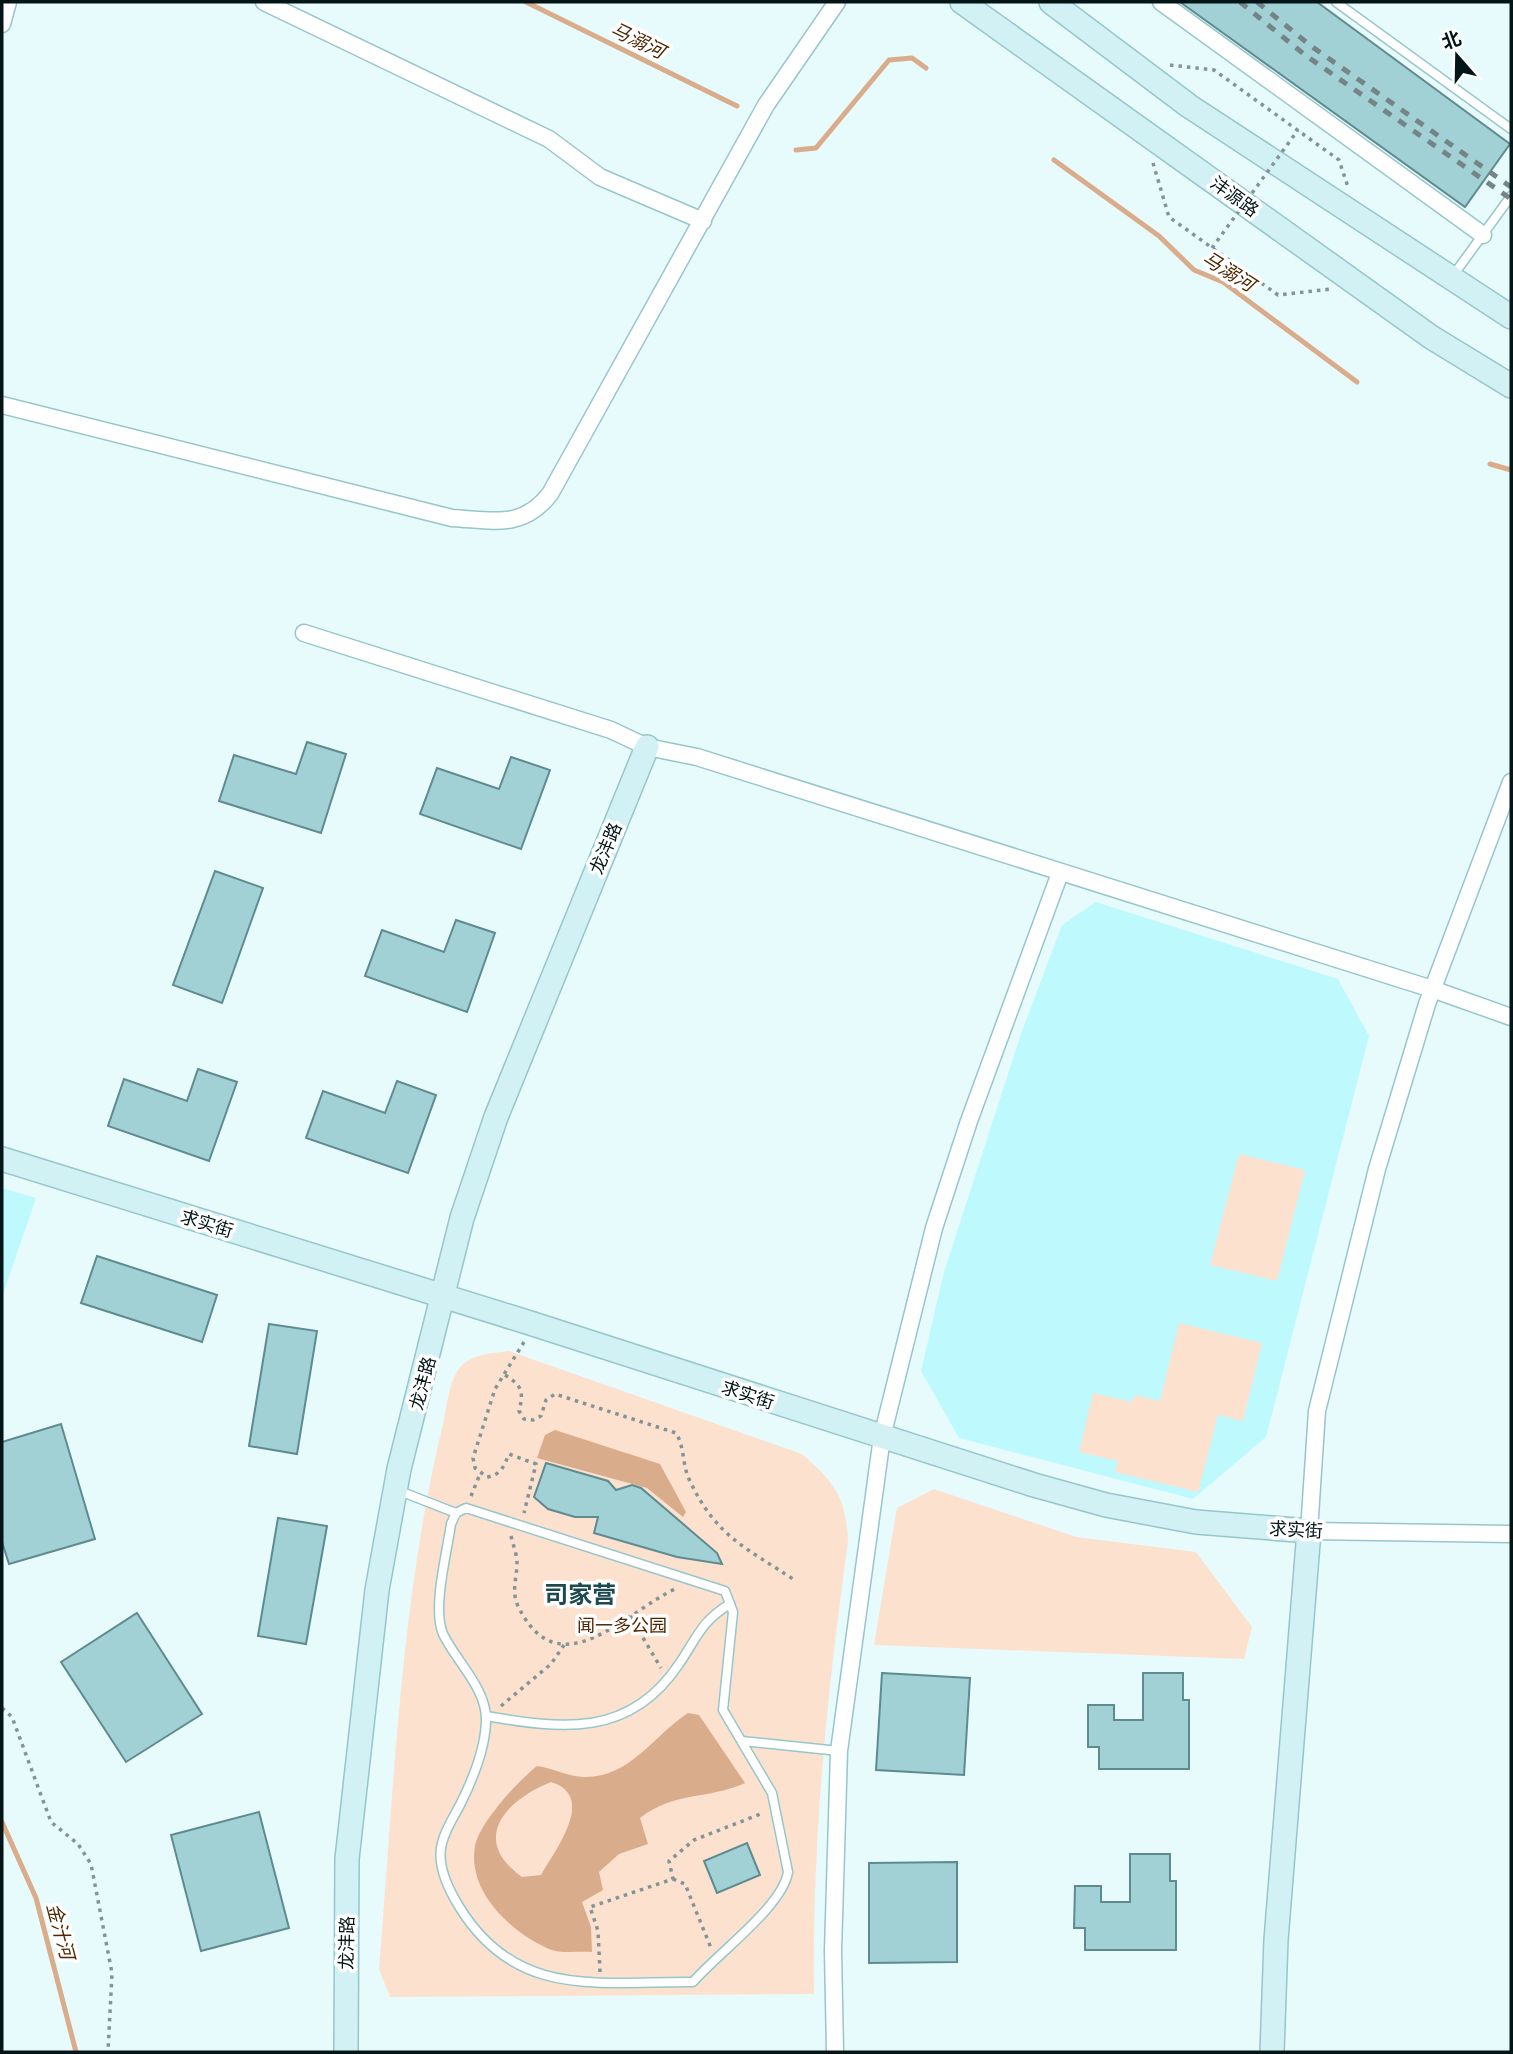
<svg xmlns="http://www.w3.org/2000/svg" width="1513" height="2054" font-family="Manrope,'Noto Sans SC',sans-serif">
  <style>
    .built { fill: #bef9fe }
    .green { fill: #fce1cf }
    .water { fill: #d9ac8c; fill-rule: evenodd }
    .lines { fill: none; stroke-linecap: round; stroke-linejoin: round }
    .stream { stroke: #d9ac8c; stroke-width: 5 }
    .building { fill: #a2d1d5; stroke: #5e8b8f; stroke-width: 2 }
    .lane-casing { stroke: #97c6ca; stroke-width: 11 }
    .street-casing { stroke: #97c6ca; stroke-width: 19 }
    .secondary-casing { stroke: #97c6ca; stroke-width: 26 }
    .path { stroke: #829496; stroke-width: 3.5; stroke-dasharray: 3.5 5; stroke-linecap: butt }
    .lane { stroke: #fff; stroke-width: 8 }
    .street { stroke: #fff; stroke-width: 16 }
    .secondary { stroke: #d1f1f4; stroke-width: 23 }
    .rail { stroke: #738587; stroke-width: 5; stroke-dasharray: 9 9; stroke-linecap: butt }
    .path-bridge { stroke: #829496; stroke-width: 3.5; stroke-dasharray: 3.5 5; stroke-linecap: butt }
    .labels { text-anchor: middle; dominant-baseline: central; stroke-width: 7; stroke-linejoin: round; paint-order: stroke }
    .street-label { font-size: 18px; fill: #041517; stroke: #fff }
    .park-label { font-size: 18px; fill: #4f2500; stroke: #fff }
    .water-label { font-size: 19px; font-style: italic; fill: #4f2600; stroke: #fff }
    .district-label { font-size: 24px; font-weight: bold; fill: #1d4a4e; stroke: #fff }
  </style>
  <rect width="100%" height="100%" fill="#e8fbfc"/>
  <!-- built -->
  <g class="built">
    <path d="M1096 902 1338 979 1369 1036 1266 1437 1193 1499 959 1438 921 1371 944 1272 1021 1034 1062 925Z"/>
    <path d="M2 1188 36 1198 2 1297Z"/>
  </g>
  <!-- green -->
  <g class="green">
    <path d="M1239 1154 1305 1170 1277 1281 1210 1265Z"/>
    <path d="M1179 1323 1262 1343 1243 1421 1218 1415 1198 1492 1115 1472 1118 1461 1079 1452 1093 1393 1132 1402 1135 1395 1160 1401Z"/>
    <path d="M509 1351 802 1454C835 1483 846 1497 848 1542 827 1693 812 1842 814 1994L390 1997 379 1969C394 1787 400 1602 443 1424 447 1407 449 1377 463 1364 475 1354 494 1353 509 1351Z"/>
    <path d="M934 1489 1076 1537 1196 1552 1252 1627 1244 1659 874 1645 897 1508Z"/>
  </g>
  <!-- water -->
  <g class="water">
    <path d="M555 1430 660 1464 686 1512 683 1517 647 1488 537 1458 545 1435Z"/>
    <path d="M688 1713 699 1715 745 1783C707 1800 675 1791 640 1818L648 1844 619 1854 599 1872 603 1890 582 1902 591 1927 592 1952C579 1951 560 1954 549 1949 511 1932 467 1892 475 1846 480 1822 518 1781 537 1766 552 1768 569 1777 584 1777 630 1778 653 1736 688 1713ZM551 1782C597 1796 556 1849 541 1875L522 1877C469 1839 506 1800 551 1782Z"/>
  </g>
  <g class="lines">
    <!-- stream -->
    <g class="stream">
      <path d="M526 2 737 106"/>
      <path d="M796 150 816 148 889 60 912 58 926 68"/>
      <path d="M1054 160 1159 236 1194 270 1223 282 1357 382"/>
      <path d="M1490 464 1511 470"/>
      <path d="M2 1822 36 1898 76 2052"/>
    </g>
  </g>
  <!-- building -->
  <g class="building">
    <path d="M1180 2H1317L1510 144 1465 207Z"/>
    <path d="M307 742 346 754 321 833 219 801 234 755 296 774Z"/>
    <path d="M511 757 550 770 521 849 420 814 437 768 499 789Z"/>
    <path d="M215 871 263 888 222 1003 173 985Z"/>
    <path d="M456 920 495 933 467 1012 365 976 382 930 444 952Z"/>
    <path d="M198 1069 237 1082 209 1161 108 1126 124 1079 187 1101Z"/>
    <path d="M397 1081 436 1095 408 1173 306 1138 323 1091 385 1113Z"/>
    <path d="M97 1256 217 1295 202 1342 81 1303Z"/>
    <path d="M269 1324 317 1331 297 1454 249 1446Z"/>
    <path d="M61 1424 95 1539 9 1564 2 1542V1442Z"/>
    <path d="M546 1463 608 1481 616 1490 632 1485 641 1488 717 1553 722 1564 677 1557 594 1533 598 1517H575L548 1509 534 1497Z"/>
    <path d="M278 1518 327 1526 306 1644 258 1636Z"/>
    <path d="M137 1613 202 1714 126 1762 61 1662Z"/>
    <path d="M882 1673 970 1678 964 1775 876 1770Z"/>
    <path d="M1143 1673H1183V1700H1189V1769H1099V1747H1088V1705H1114V1720H1143Z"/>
    <path d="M259 1812 289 1928 201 1951 171 1835Z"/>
    <path d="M747 1843 760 1875 717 1893 704 1861Z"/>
    <path d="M1130 1854H1170V1881H1176V1950H1085V1928H1074L1075 1886H1101V1902H1130Z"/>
    <path d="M957 1862V1962L869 1963V1863Z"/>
  </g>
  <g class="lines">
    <!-- lane casing -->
    <g class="lane-casing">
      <g id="lane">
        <path d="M1336 2 1511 129"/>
        <path d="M1452 277 1511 196"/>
        <path d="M397 1490 456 1513"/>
        <path d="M466 1508 725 1591 733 1612 723 1710 772 1793 788 1872C783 1906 718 1953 693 1982 600 1981 517 2000 460 1908 448 1889 436 1865 442 1843 445 1830 454 1816 460 1805 473 1779 486 1748 486 1719 486 1688 456 1661 443 1634 432 1608 447 1553 451 1524L456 1513Z"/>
        <path d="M486 1716C562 1729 630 1738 679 1664 697 1638 701 1621 730 1604"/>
        <path d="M742 1741 839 1751"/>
      </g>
    </g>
    <!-- street casing -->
    <g class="street-casing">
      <g id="street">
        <path d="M264 2 549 139 600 177 703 221"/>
        <path d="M1161 2 1483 235"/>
        <path d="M2 24 8 2"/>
        <path d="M2 405 452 518C492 520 522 530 550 494L766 105 837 2"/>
        <path d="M304 633 611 730 647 747 697 757 1432 989 1511 1017"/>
        <path d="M1511 782 1427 1004 1377 1169 1317 1411 1309 1531 1511 1534"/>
        <path d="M835 2052 833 1951 839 1751 882 1437 934 1228 969 1121 1060 873"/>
      </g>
    </g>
    <!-- secondary casing -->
    <g class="secondary-casing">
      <g id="secondary">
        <path d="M962 2 1431 337 1511 386"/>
        <path d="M1051 2 1189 106 1511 317"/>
        <path d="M2 1159 530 1323 1034 1485 1106 1505 1196 1522 1309 1531 1276 1940 1272 2052"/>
        <path d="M346 2052 347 1859 377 1590 399 1469 462 1218 496 1117 647 747"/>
      </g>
    </g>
    <!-- path -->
    <g class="path">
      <path d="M1170 65 1214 70 1339 160 1348 187"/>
      <path d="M1153 163 1169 217 1278 295 1331 289"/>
      <path d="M524 1342 495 1389 473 1458 475 1468 487 1477C501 1475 504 1466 509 1454L536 1464 524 1513"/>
      <path d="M505 1375C522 1386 524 1391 519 1411L524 1419 533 1420 541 1416 546 1400 555 1394 676 1433C685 1448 682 1464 689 1479 716 1537 745 1547 796 1581"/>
      <path d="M471 1496 480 1474"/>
      <path d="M511 1536C513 1545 517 1554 517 1563 517 1578 511 1591 518 1606 559 1691 626 1611 677 1588"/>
      <path d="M630 1616 661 1668"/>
      <path d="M501 1706 551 1664 564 1645"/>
      <path d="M2 1708 12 1717 51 1822 78 1844 91 1864 112 1973 108 2052"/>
      <path d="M673 1879 685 1884 711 1948"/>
      <path d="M600 1972 598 1931 590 1907 673 1879 669 1861 694 1840 763 1813"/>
    </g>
    <!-- lane -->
    <use href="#lane" class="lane"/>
    <!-- street -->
    <use href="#street" class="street"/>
    <!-- secondary -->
    <use href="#secondary" class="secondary"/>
    <!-- rail -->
    <g class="rail">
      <path d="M1240 2 1305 55 1511 199"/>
      <path d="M1257 2 1311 46 1511 187"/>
    </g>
    <!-- path-bridge -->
    <path class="path-bridge" d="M1212 248 1298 130"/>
  </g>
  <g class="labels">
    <!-- street labels -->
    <g class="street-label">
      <text transform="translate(1235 196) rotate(36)">沣源路</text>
      <text transform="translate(605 848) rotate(-67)">龙沣路</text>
      <text transform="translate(207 1223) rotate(17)">求实街</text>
      <text transform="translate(422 1383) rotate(-75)">龙沣路</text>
      <text transform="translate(748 1394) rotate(18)">求实街</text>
      <text transform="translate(1296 1529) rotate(3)">求实街</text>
      <text transform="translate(346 1943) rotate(-89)">龙沣路</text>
    </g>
    <!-- park labels -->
    <g class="park-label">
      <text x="622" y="1625">闻一多公园</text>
    </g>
    <!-- water labels -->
    <g class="water-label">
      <text transform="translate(638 40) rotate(26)">马溺河</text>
      <text transform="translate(1229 271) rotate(32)">马溺河</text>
      <text transform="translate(61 1931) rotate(75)">金汁河</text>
    </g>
    <!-- district labels -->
    <g class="district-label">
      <text x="580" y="1593">司家营</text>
    </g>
  </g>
  <!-- border -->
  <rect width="1513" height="2054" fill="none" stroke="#041517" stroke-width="7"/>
  <!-- north arrow -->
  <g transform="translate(1457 56) rotate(340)" stroke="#ffffff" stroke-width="5" paint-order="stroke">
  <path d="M0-5L12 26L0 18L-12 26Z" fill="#041517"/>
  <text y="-10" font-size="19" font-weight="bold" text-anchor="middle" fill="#041517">北</text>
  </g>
</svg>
